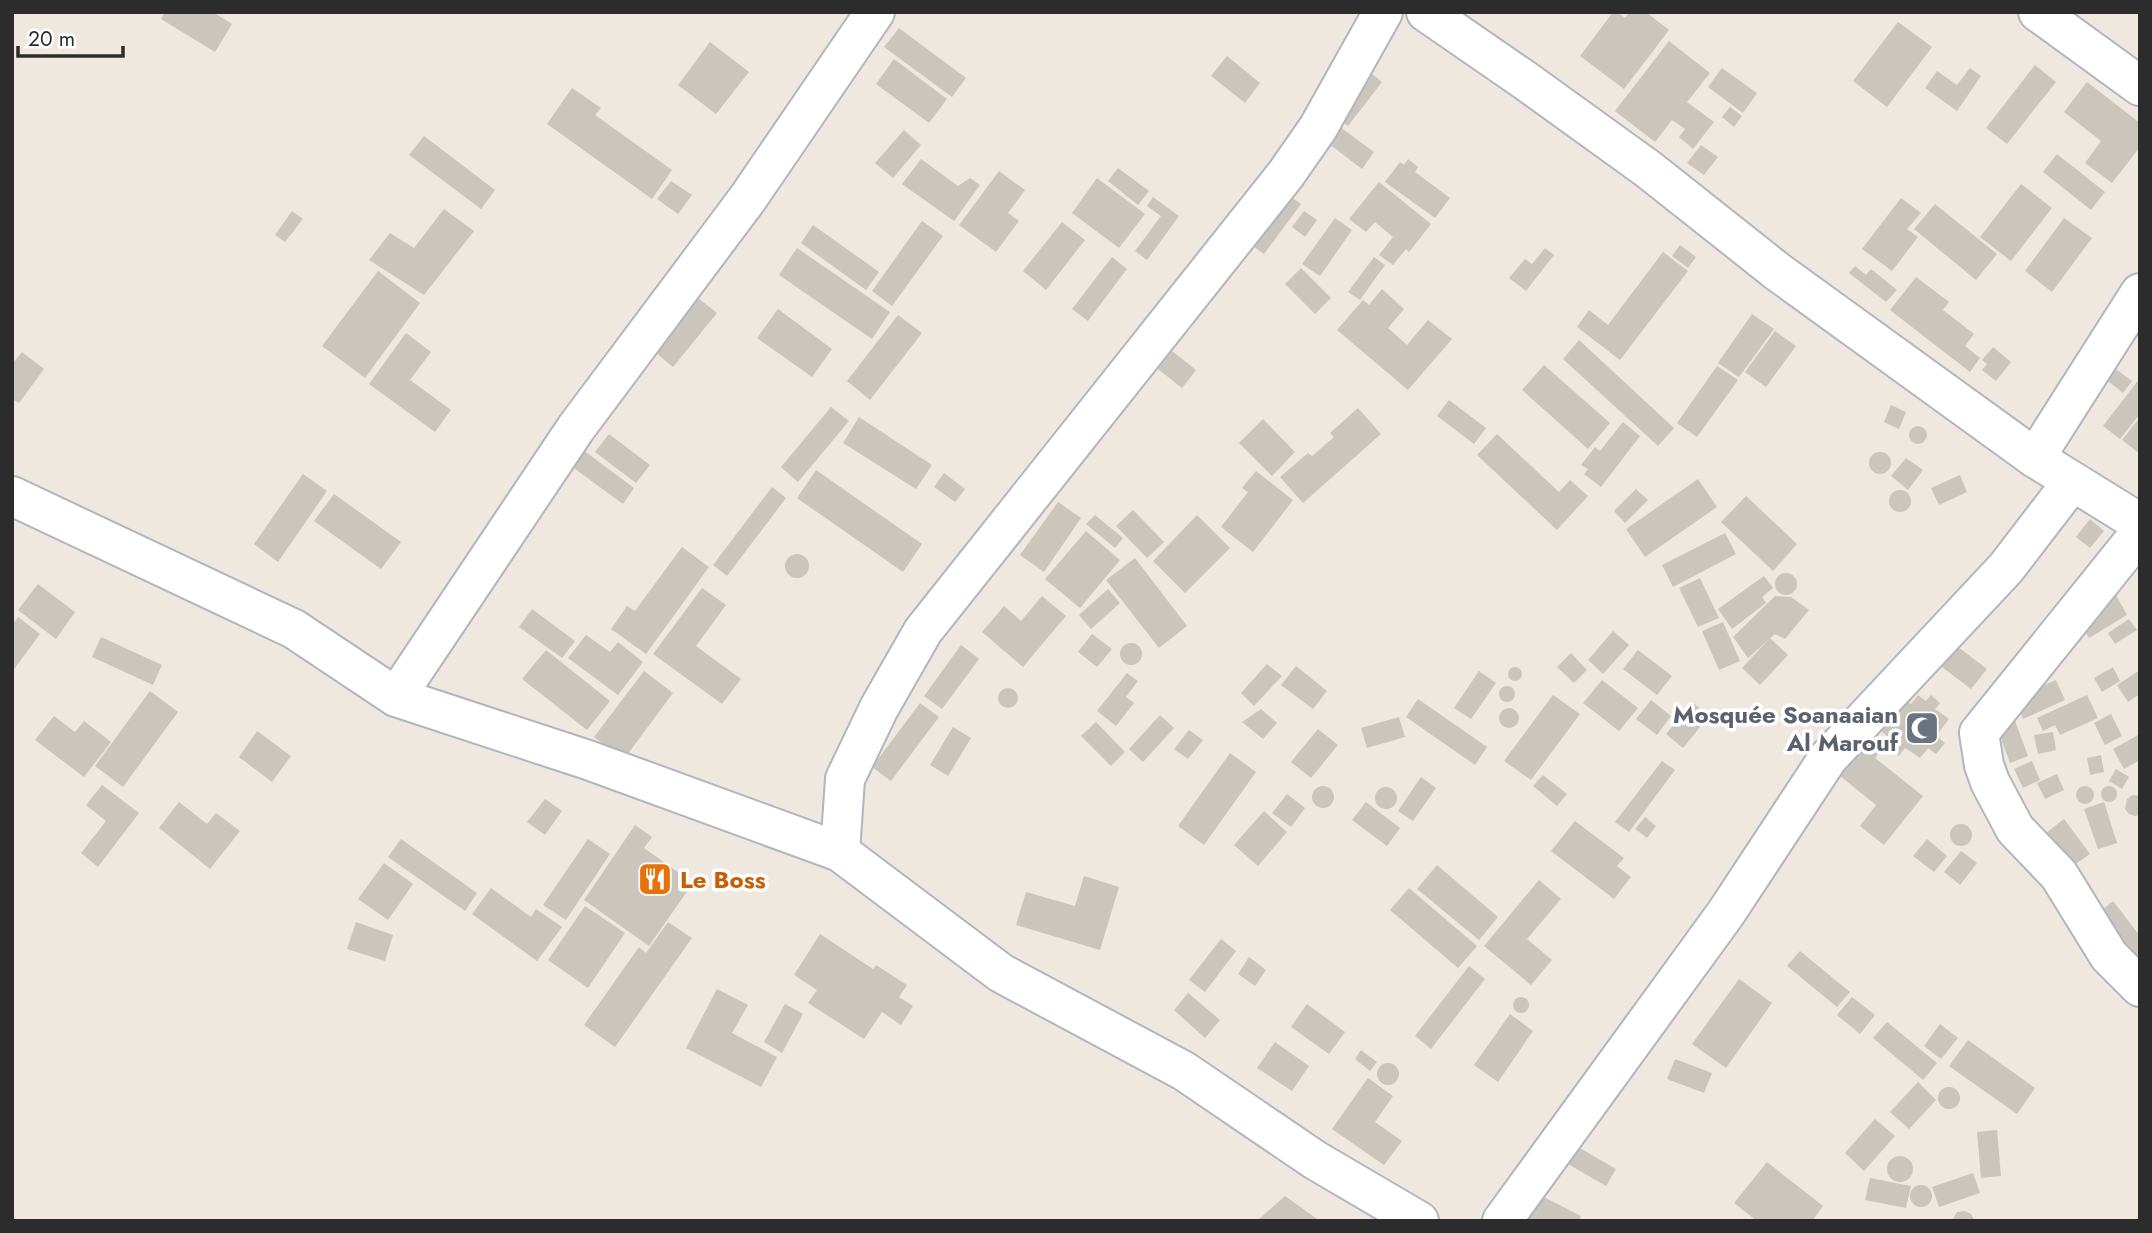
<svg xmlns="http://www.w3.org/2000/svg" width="2152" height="1233" font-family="Jost,sans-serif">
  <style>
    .building { fill: #cac6bc }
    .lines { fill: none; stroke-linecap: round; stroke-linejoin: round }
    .minor-casing { stroke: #b2b4c1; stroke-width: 42 }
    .minor { stroke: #fff; stroke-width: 38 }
    .labels { text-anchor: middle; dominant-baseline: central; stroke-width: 7; stroke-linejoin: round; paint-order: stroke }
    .worship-label { font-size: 24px; font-weight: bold; fill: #5b616d; stroke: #fff; text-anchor: end }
    .food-label { font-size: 24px; font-weight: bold; fill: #c56008; stroke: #fff; text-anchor: start }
  </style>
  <rect width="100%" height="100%" fill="#efe8de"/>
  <!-- building -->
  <g class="building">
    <path d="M165 12H213L232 24 215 52 161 19Z"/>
    <path d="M1613 12H1617L1625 18 1630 12H1646L1669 30 1624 89 1580 56Z"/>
    <path d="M1898 22 1932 47 1887 107 1853 81Z"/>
    <path d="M899 28 966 78 952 97 884 47Z"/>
    <path d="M1669 41 1710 73 1687 102 1714 122 1693 149 1679 137 1685 129 1672 120 1655 142 1615 111Z"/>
    <path d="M710 42 749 72 716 114 678 85Z"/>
    <path d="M1227 56 1260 83 1245 103 1211 76Z"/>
    <path d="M894 59 947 99 929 123 876 84Z"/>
    <path d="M2035 65 2056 82 2007 144 1986 128Z"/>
    <path d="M1722 68 1757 93 1743 113 1708 87Z"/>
    <path d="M1970 68 1981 76 1957 111 1925 88 1937 71 1957 85Z"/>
    <path d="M1366 69 1382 82 1348 126 1331 113Z"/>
    <path d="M2087 82 2140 123V147L2112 183 2085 163 2101 141 2064 112Z"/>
    <path d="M572 88 601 108 595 115 672 170 652 199 547 124Z"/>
    <path d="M1730 107 1742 116 1734 127 1722 117Z"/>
    <path d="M1332 121 1374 152 1362 169 1320 137Z"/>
    <path d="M904 130 921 145 893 178 875 163Z"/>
    <path d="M424 136 495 190 481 209 409 155Z"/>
    <path d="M1701 145 1718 157 1704 175 1687 163Z"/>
    <path d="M2057 154 2105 192 2091 210 2043 172Z"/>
    <path d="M921 159 958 186 970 178 980 185 954 221 902 184Z"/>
    <path d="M1408 159 1418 167 1415 172 1450 198 1435 218 1385 182 1400 162 1404 165Z"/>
    <path d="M1118 168 1149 191 1138 205 1108 181Z"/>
    <path d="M999 171 1025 190 1008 213 1019 221 996 252 959 225Z"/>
    <path d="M1097 178 1145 214 1119 248 1072 213Z"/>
    <path d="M671 181 692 195 678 214 657 199Z"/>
    <path d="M1379 182 1431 224 1409 252 1406 249 1393 265 1379 255 1393 237 1375 222 1366 232 1349 219Z"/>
    <path d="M2021 184 2052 208 2011 261 1980 237Z"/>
    <path d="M1280 189 1301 204 1264 254 1243 239Z"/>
    <path d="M1153 197 1179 216 1147 260 1135 251 1161 216 1147 206Z"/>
    <path d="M1901 198 1921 213 1907 229 1918 237 1892 271 1862 249Z"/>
    <path d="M1935 204 1997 254 1976 280 1914 229Z"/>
    <path d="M444 209 474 231 424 295 369 260 390 233 414 248Z"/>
    <path d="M292 211 303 219 285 242 275 235Z"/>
    <path d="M1304 211 1317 220 1305 237 1292 227Z"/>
    <path d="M1335 218 1352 230 1320 276 1302 264Z"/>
    <path d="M2064 218 2092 238 2052 292 2025 271Z"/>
    <path d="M922 221 943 236 892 306 872 291Z"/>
    <path d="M1062 222 1085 240 1046 290 1023 271Z"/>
    <path d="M813 225 879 272 866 290 801 243Z"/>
    <path d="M1680 245 1696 257 1688 268 1672 256Z"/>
    <path d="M797 248 890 312 872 339 779 275Z"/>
    <path d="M1545 248 1554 255 1526 291 1509 278 1525 259 1532 264Z"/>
    <path d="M1663 252 1688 271 1620 360 1577 327 1589 310 1608 325Z"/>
    <path d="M1112 257 1127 269 1088 321 1072 309Z"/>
    <path d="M1374 257 1385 265 1360 300 1348 292Z"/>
    <path d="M1855 266 1866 275 1871 269 1897 290 1886 302 1849 273Z"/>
    <path d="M1301 268 1331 298 1315 314 1285 284Z"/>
    <path d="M378 271 420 303 365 378 322 346Z"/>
    <path d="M1916 277 1949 302 1943 310 1974 334 1965 346 1980 358 1970 372 1890 310Z"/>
    <path d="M1382 289 1404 309 1388 328 1407 345 1428 320 1452 339 1408 390 1337 330 1363 300 1369 305Z"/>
    <path d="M698 298 717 313 673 367 655 352Z"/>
    <path d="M778 309 832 349 812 377 757 338Z"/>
    <path d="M1752 314 1774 329 1739 377 1718 363Z"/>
    <path d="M898 315 922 333 870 400 847 381Z"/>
    <path d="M1775 331 1796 346 1766 387 1745 372Z"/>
    <path d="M406 333 431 352 410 380 451 410 435 432 369 384Z"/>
    <path d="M1579 340 1674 428 1658 446 1563 359Z"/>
    <path d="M1993 347 2011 362 1996 381 1982 370 1987 364 1982 360Z"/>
    <path d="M1172 351 1196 370 1182 388 1158 369Z"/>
    <path d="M22 352 44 369 19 403 12 399V364Z"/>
    <path d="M1544 365 1610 423 1588 449 1522 390Z"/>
    <path d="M1717 366 1738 380 1697 437 1677 423Z"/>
    <path d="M2113 367 2132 381 2123 393 2104 378Z"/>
    <path d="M2140 378V414L2120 439 2103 426Z"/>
    <path d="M1449 400 1486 428 1474 444 1437 416Z"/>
    <path d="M1891 405 1906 412 1899 429 1884 422Z"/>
    <path d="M831 407 849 421 798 482 781 467Z"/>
    <path d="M1358 408 1381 434 1303 503 1280 477 1308 453 1312 456 1334 437 1330 433Z"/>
    <path d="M859 417 932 465 916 489 843 443Z"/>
    <path d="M1263 419 1295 452 1272 476 1239 443Z"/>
    <path d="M2137 421 2140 423V454L2122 440Z"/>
    <path d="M1623 422 1640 436 1601 487 1584 474 1588 469 1581 465 1595 447 1600 451Z"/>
    <circle cx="1918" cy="435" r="9"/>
    <path d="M609 434 650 465 636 483 595 452Z"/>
    <path d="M1497 434 1559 492 1570 480 1588 496 1557 530 1477 455Z"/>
    <path d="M583 450 634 488 623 504 571 466Z"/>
    <circle cx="1880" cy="463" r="11"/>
    <path d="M1906 458 1923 470 1908 490 1891 476Z"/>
    <path d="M816 470 922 544 903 572 797 498Z"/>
    <path d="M1256 471 1293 500 1253 552 1221 527 1248 492 1242 488Z"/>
    <path d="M944 473 965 489 955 502 934 487Z"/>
    <path d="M303 474 327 491 278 562 254 544Z"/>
    <path d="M1960 475 1967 492 1939 505 1931 488Z"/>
    <path d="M1698 479 1717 507 1645 557 1626 529Z"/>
    <path d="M772 487 786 498 727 576 713 565Z"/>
    <path d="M1636 489 1648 500 1625 523 1614 511Z"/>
    <circle cx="1900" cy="501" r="11"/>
    <path d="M334 494 401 542 381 569 314 521Z"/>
    <path d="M1746 496 1797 544 1773 571 1721 522Z"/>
    <path d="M1058 502 1081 518 1044 572 1020 555Z"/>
    <path d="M1133 510 1164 542 1147 558 1116 526Z"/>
    <path d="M1095 515 1123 538 1115 548 1086 524Z"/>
    <path d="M1197 515 1230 548 1185 593 1153 561Z"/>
    <path d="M2090 519 2104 531 2090 548 2076 537Z"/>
    <path d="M1086 531 1120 560 1080 608 1045 579Z"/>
    <path d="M1725 533 1736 554 1673 587 1662 565Z"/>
    <path d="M682 547 709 567 646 654 611 629 627 606 635 611Z"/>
    <circle cx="797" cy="566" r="12"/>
    <path d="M1135 558 1187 626 1159 648 1106 580Z"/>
    <circle cx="1786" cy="584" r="11"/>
    <path d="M1764 576 1773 588 1762 597 1766 603 1732 629 1718 609Z"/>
    <path d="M1700 578 1719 618 1698 627 1679 588Z"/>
    <path d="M38 584 75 612 56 639 18 610Z"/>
    <path d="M702 588 726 605 696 646 741 679 722 704 653 654Z"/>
    <path d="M1108 589 1120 603 1091 629 1079 615Z"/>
    <path d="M2116 595 2127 615 2089 638 2077 618Z"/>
    <path d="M1042 596 1066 616 1023 667 982 632 1004 606 1021 621Z"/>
    <path d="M1775 596 1791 597 1809 610 1785 639 1775 634 1748 658 1733 637Z"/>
    <path d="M532 609 575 641 562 658 519 627Z"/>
    <path d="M18 617 40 634 12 672V625Z"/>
    <path d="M2129 619 2137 630 2115 644 2108 633Z"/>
    <path d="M1723 622 1740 661 1719 670 1702 631Z"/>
    <path d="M1613 631 1629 645 1603 674 1588 660Z"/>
    <path d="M1092 634 1112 649 1097 667 1078 652Z"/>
    <path d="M586 635 610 652 618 642 643 662 618 695 568 658Z"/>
    <path d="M101 637 162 665 153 685 92 657Z"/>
    <path d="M1770 638 1788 655 1760 685 1742 668Z"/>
    <circle cx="1131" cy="654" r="11"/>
    <path d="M961 645 979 659 942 709 924 696Z"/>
    <path d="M1958 647 1987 669 1971 689 1942 667Z"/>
    <path d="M546 650 610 701 587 730 522 679Z"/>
    <path d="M1638 650 1672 676 1657 695 1623 669Z"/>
    <path d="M1571 653 1587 670 1574 683 1557 667Z"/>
    <path d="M1267 664 1282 676 1254 706 1241 693Z"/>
    <path d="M1296 666 1327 691 1313 709 1281 685Z"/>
    <circle cx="1515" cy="674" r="7"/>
    <path d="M2113 667 2120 681 2102 692 2094 678Z"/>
    <path d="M2140 670V694L2128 702 2117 685Z"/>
    <path d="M644 671 673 693 624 759 594 737Z"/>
    <path d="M1479 671 1496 683 1471 719 1454 708Z"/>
    <path d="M1127 673 1138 681 1126 697 1134 703 1116 726 1097 711Z"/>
    <path d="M1602 680 1638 708 1619 731 1583 703Z"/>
    <path d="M2056 680 2065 700 2023 719 2015 698Z"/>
    <circle cx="1507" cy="694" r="8"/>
    <circle cx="1008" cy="698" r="10"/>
    <path d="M150 691 178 712 123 787 95 766Z"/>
    <path d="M1553 695 1580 714 1531 780 1504 761Z"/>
    <path d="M1918 695 1926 701 1931 695 1940 703 1935 709 1949 719 1936 736 1945 743 1936 754 1928 748 1920 758 1905 748 1899 756 1890 749 1896 743 1877 728 1888 714 1894 718 1907 702 1911 704Z"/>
    <path d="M2087 695 2098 718 2060 735 2055 725 2043 731 2037 718Z"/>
    <path d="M1418 699 1487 747 1475 765 1406 717Z"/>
    <path d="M1651 700 1671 716 1657 735 1636 719Z"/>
    <path d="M1692 702 1709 716 1683 748 1666 734Z"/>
    <path d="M920 703 939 717 891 781 872 767Z"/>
    <circle cx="1509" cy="718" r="10"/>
    <path d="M1261 709 1277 723 1263 739 1242 722Z"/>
    <path d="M2111 714 2122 736 2105 745 2094 723Z"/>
    <path d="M1160 715 1174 728 1143 762 1129 749Z"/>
    <path d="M54 716 75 732 84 721 111 742 84 777 35 740Z"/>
    <path d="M1399 717 1405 737 1367 748 1361 728Z"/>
    <path d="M2014 718 2028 756 2010 763 1996 725Z"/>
    <path d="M1096 722 1125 752 1111 766 1081 736Z"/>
    <path d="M953 727 971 738 948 776 930 765Z"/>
    <path d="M1318 729 1338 745 1311 778 1291 762Z"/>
    <path d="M1189 730 1203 740 1188 759 1174 749Z"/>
    <path d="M257 731 291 756 272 782 239 757Z"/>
    <path d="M1864 732 1884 747 1875 758 1923 796 1884 845 1860 826 1876 805 1834 771Z"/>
    <path d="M2053 732 2056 750 2038 754 2034 735Z"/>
    <path d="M2140 734V760L2124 769 2113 749Z"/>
    <path d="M1230 753 1256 772 1204 845 1178 826Z"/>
    <path d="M2101 755 2104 772 2090 775 2087 758Z"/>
    <path d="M1662 761 1675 770 1629 832 1615 822Z"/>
    <path d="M2032 761 2040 780 2023 788 2014 769Z"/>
    <path d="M2116 769 2129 777 2122 789 2109 781Z"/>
    <path d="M2057 774 2064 790 2045 799 2037 783Z"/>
    <path d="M1543 775 1567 794 1557 806 1533 786Z"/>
    <path d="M1421 777 1436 788 1413 821 1398 811Z"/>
    <path d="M102 785 139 813 98 867 81 853 106 821 86 805Z"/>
    <circle cx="2109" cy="794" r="8"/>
    <circle cx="2085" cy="795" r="9"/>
    <circle cx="1323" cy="797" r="11"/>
    <circle cx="1386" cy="798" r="11"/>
    <path d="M1287 794 1305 808 1291 827 1272 813Z"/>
    <path d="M2132 795 2140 796V815L2135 816 2129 814 2125 809 2127 799Z"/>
    <path d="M545 799 562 811 545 835 527 822Z"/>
    <path d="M179 802 207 824 216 813 240 831 210 869 159 828Z"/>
    <path d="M1366 802 1400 828 1387 846 1352 820Z"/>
    <path d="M2104 802 2117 843 2098 849 2084 809Z"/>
    <path d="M1264 811 1287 832 1258 866 1234 845Z"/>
    <path d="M1645 817 1656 826 1647 838 1635 829Z"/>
    <path d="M2064 819 2090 854 2067 870 2042 836Z"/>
    <path d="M1575 821 1624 858 1617 866 1631 877 1614 899 1551 851Z"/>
    <circle cx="1961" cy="835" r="11"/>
    <path d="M635 825 652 837 644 848 693 883 649 946 584 900Z"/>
    <path d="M401 839 477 893 465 911 388 857Z"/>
    <path d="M588 839 610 854 566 920 543 905Z"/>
    <path d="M1927 839 1947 856 1934 872 1913 856Z"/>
    <path d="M1961 851 1977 863 1960 885 1944 872Z"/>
    <path d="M384 863 413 884 388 920 358 899Z"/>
    <path d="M1437 865 1498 917 1479 940 1417 889Z"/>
    <path d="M1084 876 1119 887 1100 950 1016 925 1026 892 1075 906Z"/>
    <path d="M1539 880 1561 899 1527 939 1552 960 1531 985 1484 946Z"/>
    <path d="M491 888 531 917 536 909 562 927 537 961 472 914Z"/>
    <path d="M1409 888 1477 946 1458 968 1390 910Z"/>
    <path d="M2113 901 2140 936V982L2092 918Z"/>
    <path d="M585 906 625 933 588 988 548 960Z"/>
    <path d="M356 922 393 935 385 961 347 949Z"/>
    <path d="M668 922 692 938 615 1047 584 1025 639 947 646 953Z"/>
    <path d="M820 934 873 969 876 965 907 985 899 997 913 1006 901 1025 882 1012 864 1039 808 1003 817 990 794 975Z"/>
    <path d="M1221 939 1236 951 1205 992 1189 980Z"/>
    <path d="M1800 951 1850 992 1837 1007 1787 966Z"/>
    <path d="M1249 957 1266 970 1255 986 1238 974Z"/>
    <path d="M1469 966 1485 979 1431 1049 1415 1036Z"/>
    <path d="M1739 979 1772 1003 1726 1068 1692 1044Z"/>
    <path d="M717 989 748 1005 732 1033 777 1057 761 1087 686 1048Z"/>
    <path d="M1188 993 1220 1020 1205 1038 1174 1010Z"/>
    <circle cx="1521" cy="1005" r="8"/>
    <path d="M1852 997 1875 1015 1860 1034 1837 1015Z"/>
    <path d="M785 1004 803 1014 782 1053 764 1042Z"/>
    <path d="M1307 1004 1345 1032 1329 1054 1291 1027Z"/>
    <path d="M1510 1014 1533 1031 1498 1082 1474 1065Z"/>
    <path d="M1887 1022 1937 1063 1923 1080 1873 1038Z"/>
    <path d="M1940 1024 1958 1038 1941 1059 1924 1046Z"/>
    <path d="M1968 1040 2035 1088 2017 1114 1949 1066Z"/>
    <path d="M1275 1042 1309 1066 1292 1091 1257 1068Z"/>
    <path d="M1361 1050 1377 1062 1370 1071 1355 1059Z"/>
    <path d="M1675 1059 1712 1073 1704 1093 1667 1079Z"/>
    <circle cx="1388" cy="1074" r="11"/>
    <path d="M1368 1078 1393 1096 1375 1122 1402 1141 1384 1165 1332 1129Z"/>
    <path d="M1918 1082 1936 1100 1909 1129 1890 1112Z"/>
    <circle cx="1949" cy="1098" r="11"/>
    <path d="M1875 1119 1895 1136 1864 1171 1845 1153Z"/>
    <path d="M1997 1130 2001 1176 1981 1178 1977 1132Z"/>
    <path d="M1578 1147 1616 1169 1606 1186 1568 1164Z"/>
    <circle cx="1900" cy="1169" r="13"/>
    <path d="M1767 1162 1823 1206 1812 1221H1757L1734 1203Z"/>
    <path d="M1973 1173 1980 1193 1939 1207 1932 1187Z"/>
    <path d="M1870 1178 1911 1186 1906 1208 1865 1200Z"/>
    <circle cx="1921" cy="1196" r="11"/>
    <path d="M1534 1192 1581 1216 1579 1221H1520Z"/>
    <path d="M1285 1196 1320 1221H1257Z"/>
    <path d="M1965 1211 1971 1214 1975 1221H1952L1957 1212Z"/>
  </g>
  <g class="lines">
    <!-- minor casing -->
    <g class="minor-casing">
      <g id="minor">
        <path d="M1426 12 1526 81 1648 169 1778 272 2035 458 2140 523"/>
        <path d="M2038 12 2140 86"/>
        <path d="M2035 458 2140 293"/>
        <path d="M12 496 294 629 396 697 588 760 840 852 1001 973 1184 1071 1315 1160 1419 1221"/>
        <path d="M2140 533 1979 733 1984 765 1990 782 2015 829 2059 875 2109 956 2140 987"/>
        <path d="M396 697 576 428 748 198 875 12"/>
        <path d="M840 852 845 779 879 708 923 631 1286 174 1318 128 1383 12"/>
        <path d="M1502 1221 1726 913 1828 758 2006 568 2072 482"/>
      </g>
    </g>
    <!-- minor -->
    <use href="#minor" class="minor"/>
  </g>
  <!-- icons -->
  <defs>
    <g id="mosque-square" transform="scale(1.75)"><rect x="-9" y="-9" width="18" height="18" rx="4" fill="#6b7280" stroke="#fff"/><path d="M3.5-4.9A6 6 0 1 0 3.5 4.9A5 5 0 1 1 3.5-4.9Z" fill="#fff"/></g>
    <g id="restaurant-square" transform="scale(1.75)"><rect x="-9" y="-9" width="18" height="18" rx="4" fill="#e8710a" stroke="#fff"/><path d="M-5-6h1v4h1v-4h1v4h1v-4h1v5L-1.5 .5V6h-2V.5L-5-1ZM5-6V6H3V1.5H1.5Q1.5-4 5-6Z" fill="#fff"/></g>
  </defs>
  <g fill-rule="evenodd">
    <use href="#mosque-square" x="1922" y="728"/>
    <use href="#restaurant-square" x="655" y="879"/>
  </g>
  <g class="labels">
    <!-- worship labels -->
    <g class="worship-label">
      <text x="1898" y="714">Mosquée Soanaaian<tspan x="1898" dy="28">Al Marouf</tspan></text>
    </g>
    <!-- food labels -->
    <g class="food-label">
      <text x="680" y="879">Le Boss</text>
    </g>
  </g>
  <!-- border -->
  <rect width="2152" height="1233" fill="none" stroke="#2c2c2c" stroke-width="28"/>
  <!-- scale -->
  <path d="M18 46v10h105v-10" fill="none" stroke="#2c2c2c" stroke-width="3.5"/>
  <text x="28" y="46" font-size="21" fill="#2c2c2c" stroke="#ffffff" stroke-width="5" paint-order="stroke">20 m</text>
</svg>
